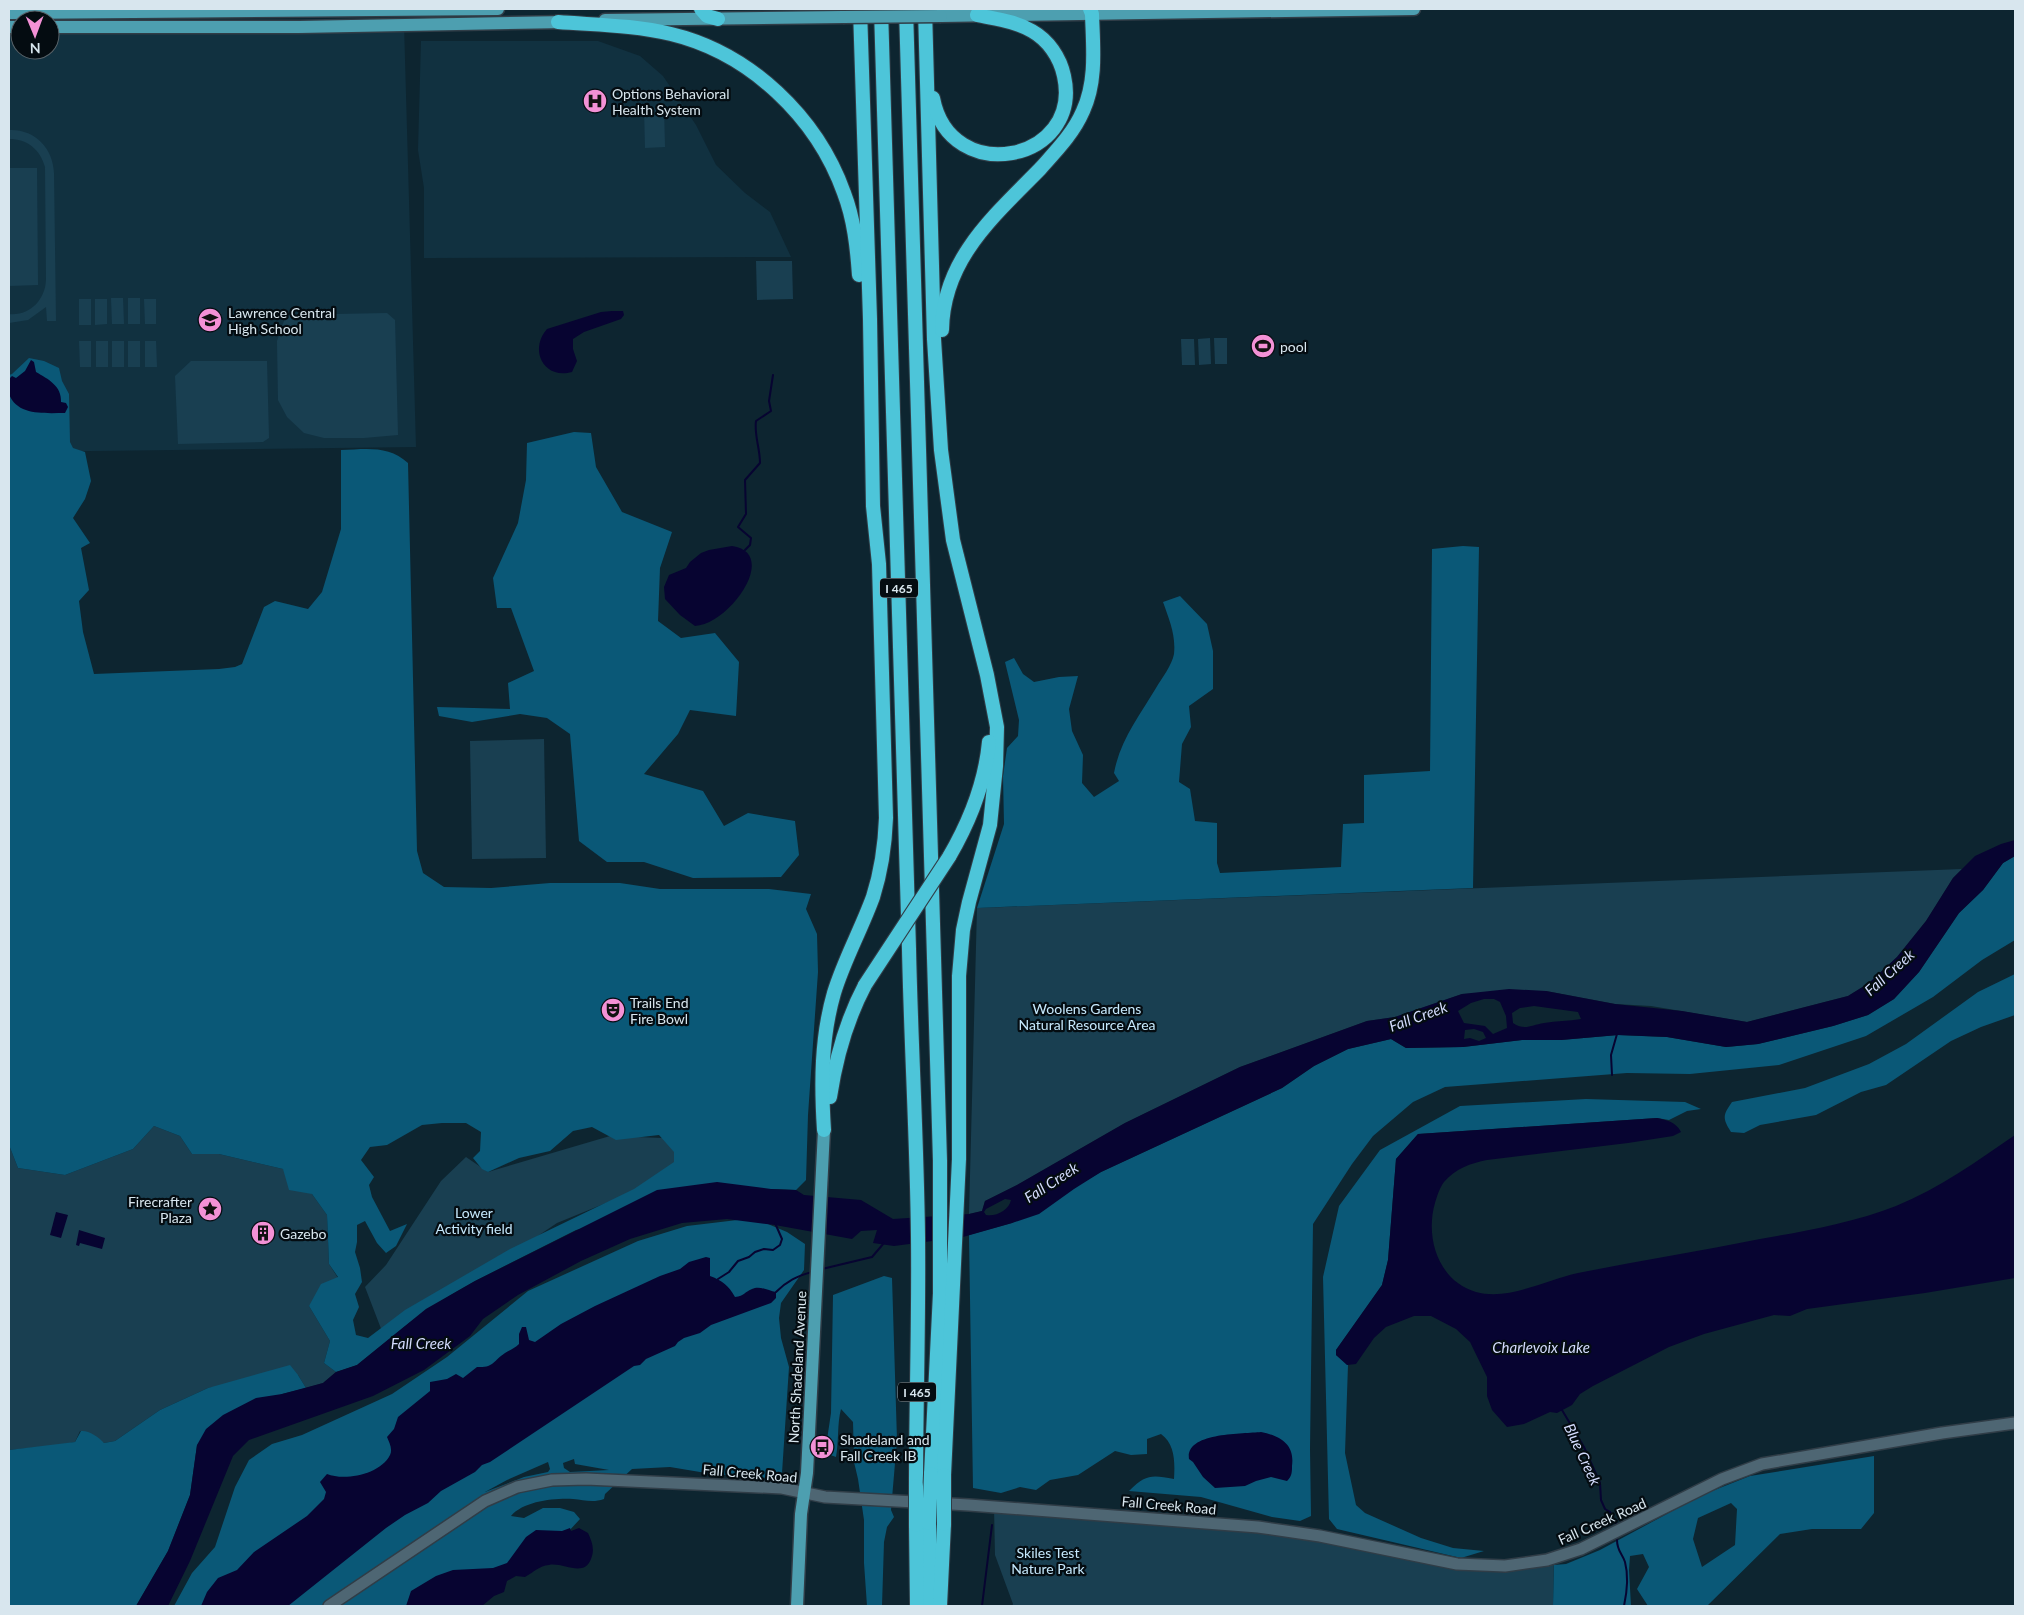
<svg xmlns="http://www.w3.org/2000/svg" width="2024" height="1615" font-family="Lato,sans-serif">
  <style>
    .built { fill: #113140 }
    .green { fill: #193f51 }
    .forest { fill: #0a5877; fill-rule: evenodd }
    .water { fill: #070431; fill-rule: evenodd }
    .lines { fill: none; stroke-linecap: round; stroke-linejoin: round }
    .stream { stroke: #070431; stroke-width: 2 }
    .secondary-casing { stroke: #303d47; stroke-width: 14 }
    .primary-casing { stroke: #303d47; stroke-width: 15 }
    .motorway-casing { stroke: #303d47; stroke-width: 16 }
    .secondary { stroke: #4e6673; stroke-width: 11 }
    .primary { stroke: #4d9fb0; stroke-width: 12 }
    .motorway { stroke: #4dc5d9; stroke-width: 14 }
    .primary-bridge-casing { stroke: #303d47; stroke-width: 15; stroke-linecap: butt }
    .motorway-bridge-casing { stroke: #303d47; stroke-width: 16; stroke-linecap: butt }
    .primary-bridge { stroke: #4d9fb0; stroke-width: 12 }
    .motorway-bridge { stroke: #4dc5d9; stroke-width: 14 }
    .labels { text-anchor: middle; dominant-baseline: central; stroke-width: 4.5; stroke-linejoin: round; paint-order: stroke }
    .shield { fill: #040c11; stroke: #98a5ac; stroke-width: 1 }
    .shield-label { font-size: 12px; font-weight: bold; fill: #d8e6ee }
    .poi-label { font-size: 14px; fill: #d8e6ee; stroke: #040c11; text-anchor: start }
    .park-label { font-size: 14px; fill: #c6e9fd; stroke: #040c11 }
    .street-label { font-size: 14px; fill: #d8e6ee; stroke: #040c11 }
    .water-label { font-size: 15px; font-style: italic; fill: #d3dbfc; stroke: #040c11 }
  </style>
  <rect width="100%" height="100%" fill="#0d2530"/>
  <!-- built -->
  <g class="built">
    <path d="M404 24 416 447 9 452V28H20V50H50V27Z"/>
    <path d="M421 41H598L640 56 663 76 696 125 716 165 745 193 770 212 791 257 424 258V188L418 150Z"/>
  </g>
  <!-- green -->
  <g class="green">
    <path d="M644 108H664L665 147 645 148Z"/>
    <path d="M9 130C35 129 53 148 54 173L56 321H47L46 307 28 320 9 323V314C30 316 45 300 46 280L45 167C40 149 27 139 9 139Z"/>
    <path d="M9 168H37L38 285 9 286Z"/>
    <path d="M756 261H792L793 299 757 300Z"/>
    <path d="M111 298H123L124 324H112Z"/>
    <rect x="128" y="298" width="12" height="26"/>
    <rect x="79" y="299" width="12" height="26"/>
    <path d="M95 299H107V324L95 325Z"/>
    <path d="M144 299H156V324H145Z"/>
    <path d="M387 313 395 320 398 435 364 438H324L304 433 287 417 278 400 277 341 286 315Z"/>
    <path d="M1210 338 1211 364 1199 365 1198 339Z"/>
    <path d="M1214 338H1227V364H1215Z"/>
    <path d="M1181 339H1194L1195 365H1182Z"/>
    <path d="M79 341H91V367H80Z"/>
    <rect x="96" y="341" width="12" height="26"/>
    <rect x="112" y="341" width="12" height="26"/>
    <rect x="128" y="341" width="12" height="26"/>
    <path d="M145 341H156L157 367H145Z"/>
    <path d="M191 361H267L269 438 263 442 178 444 175 376Z"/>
    <path d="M544 739 546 858 472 859 470 741Z"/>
    <path d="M1962 869 1953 878 1926 921 1897 957 1869 983 1848 996 1747 1022 1651 1006 1615 1004 1546 991 1462 994 1395 1017 1367 1021 1240 1067 1125 1123 1017 1185 985 1201 982 1211 969 1214 977 908Z"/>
    <path d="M154 1126 180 1136 192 1154H219L283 1169 312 1194 327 1215 329 1264 338 1278 309 1306 330 1341 324 1363 336 1372 323 1383 306 1388 298 1375 208 1388 160 1410 115 1441 104 1443 80 1431 75 1442 60 1445 9 1450V1145L18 1168 65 1175 133 1149Z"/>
    <path d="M610 1136 689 1139 694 1167 557 1223 385 1339 365 1287 386 1265 441 1181 466 1157 488 1172Z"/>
    <path d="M994 1507 1320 1536 1495 1566 1554 1558 1553 1606H1012L1013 1604 995 1555Z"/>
  </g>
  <!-- forest -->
  <g class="forest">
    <path d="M29 358 44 361 59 368 62 381 69 394 70 442 73 448 85 452 91 481 85 499 73 518 90 543 81 548 89 590 79 601 83 632 94 674 219 669 235 667 242 664 264 607 275 601 308 609 322 592 341 529V450C366 449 389 445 408 463L417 851 423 873 444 887 491 888 550 883H620L660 889H769L811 894 806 909 817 934 818 972 808 1115 806 1180 796 1190 771 1189 576 1230 475 1281 426 1309 357 1365 336 1372 324 1363 330 1341 309 1306 321 1284 338 1277 329 1264 327 1215 312 1194 289 1190 283 1169 219 1154H192L180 1136 154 1126 133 1149 65 1175 18 1168 9 1145V375L12 374ZM442 1123H466L481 1132 480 1151 473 1158 482 1169 488 1172 519 1158 550 1151 573 1131 592 1127 616 1140 659 1135 674 1152V1162L634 1189 510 1249 405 1310 368 1338 356 1335 353 1320 359 1307 355 1294 362 1282 360 1268 355 1252 357 1242V1225L365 1221 377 1243 386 1253 396 1246 407 1224 390 1231 372 1197 369 1185 374 1177 361 1160 370 1147 387 1145 422 1125Z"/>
    <path d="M574 432 591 433 596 467 622 512 672 532 660 568 658 621 681 638 715 633 739 662 736 716 690 710 678 734 644 774 703 791 724 826 748 813 795 821 799 855 781 877 693 878 644 862H607L579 841 570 734 547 718 520 714 472 722 439 716 437 707 510 709 508 683 534 671 511 608H497L493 578 518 523 526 480 527 443Z"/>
    <path d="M1463 546 1479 547 1473 888 977 908 1004 824 1003 776 1007 748 1018 736 1019 720 1005 662 1014 658 1023 674 1034 682 1059 677 1078 676 1069 709 1072 731 1083 755 1082 783 1094 797 1119 781 1114 773C1120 740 1140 715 1156 688 1162 678 1172 665 1174 654 1176 635 1169 619 1163 602L1180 596 1207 624 1213 651V689L1189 706 1191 727 1182 744 1179 782 1190 789 1195 821 1217 823V863L1220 873 1341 867 1343 824 1364 823V775L1430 771 1432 549Z"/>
    <path d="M2015 856V940L1982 960 1933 997 1866 1036 1779 1065 1690 1074 1627 1073 1445 1087 1413 1102 1373 1136 1352 1164 1313 1224 1310 1449 1311 1516 1300 1521 1272 1517 1201 1497 1129 1491C1146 1474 1152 1475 1174 1479 1175 1462 1175 1444 1161 1434L1147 1439V1454L1131 1455 1115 1451 1078 1475 1050 1480 1036 1490 1020 1487 1001 1493 973 1488 969 1235 1012 1223 1101 1172 1282 1088 1314 1066 1348 1049 1391 1039 1406 1048 1463 1047 1522 1040H1561L1618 1035 1667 1037 1726 1047 1758 1044 1833 1026 1868 1015 1894 999 1919 972 1959 913 1983 890 2003 863Z"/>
    <path d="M2015 974V1015L1981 1027 1951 1041 1886 1085 1861 1092 1816 1115 1760 1125 1744 1133 1731 1132C1722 1118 1723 1115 1732 1102L1805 1088 1869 1064 1906 1044 1978 992Z"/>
    <path d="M1586 1099 1685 1102 1701 1109 1687 1111 1669 1120 1657 1118 1418 1134 1396 1159 1388 1260 1382 1285 1336 1350V1355L1348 1365 1345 1453 1356 1505 1365 1513 1421 1538 1453 1548 1484 1551 1461 1558 1337 1529 1329 1519 1323 1277 1339 1206 1380 1150 1460 1106Z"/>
    <path d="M754 1218 787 1232 805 1244 804 1270 781 1303 779 1318 781 1338 789 1367 782 1473 768 1478 712 1474 670 1467 632 1469 605 1494 604 1499C593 1503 584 1500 573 1499 554 1498 524 1501 511 1516L524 1518 543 1508H560L574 1512 580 1519 568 1532 458 1606H174L192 1573 215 1547 235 1487 249 1460 272 1444 302 1435 392 1394 447 1357 528 1291 638 1241 687 1226ZM574 1459 575 1464 609 1470 570 1472 564 1468 563 1463ZM548 1462 550 1469 548 1472 524 1477 485 1492 507 1480Z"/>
    <path d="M884 1276 892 1278 897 1440 891 1510 894 1517 887 1527 884 1542 882 1606H867L864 1563V1520L858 1479 854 1462 853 1422 841 1409C837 1424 839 1441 836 1457L825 1453 831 1413 833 1295Z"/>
    <path d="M290 1365 298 1375 306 1388 282 1394 197 1445 190 1495 168 1551 136 1606H9V1450L75 1442 81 1431C88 1430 99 1437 104 1443L115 1441 160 1410 208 1388Z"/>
    <path d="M1874 1456V1513L1861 1529H1812L1780 1534 1707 1606H1648L1637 1589 1649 1567 1643 1554 1630 1556 1629 1570 1631 1606H1553L1554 1565 1566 1564 1600 1550 1702 1495 1750 1476ZM1731 1503 1737 1509 1735 1545 1702 1567 1693 1539 1698 1518Z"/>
  </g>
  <!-- water -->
  <g class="water">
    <path d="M612 311H623L624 315 621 319 584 332 573 339V349L577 361 572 372C543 380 529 349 547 329L601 312Z"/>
    <path d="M1257 336 1263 337 1272 343 1273 350 1257 357 1252 349Z"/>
    <path d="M31 360 34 362 36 372C48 379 62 386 61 402L66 403 68 407 65 413C45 413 17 416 9 394 8 390 9 383 9 379L12 376 16 378 25 371Z"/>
    <path d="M732 546C780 553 730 624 695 626L680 615 665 599 664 587 669 575 686 568 690 562 701 553 709 550Z"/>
    <path d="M2015 840V856L2003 863 1983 890 1959 913 1919 972 1894 999 1868 1015 1833 1026 1758 1044 1726 1047 1667 1037 1618 1035 1561 1040H1522L1463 1047 1406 1048 1391 1039 1348 1049 1314 1066 1282 1088 1101 1172 1074 1189 1039 1214 1012 1223 963 1237 894 1246 873 1243 877 1230 861 1231 852 1239 775 1225 727 1219 682 1223 630 1239 581 1261 518 1295 483 1319 470 1336 424 1370 373 1396 249 1440 233 1456 190 1561 168 1606H136L168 1551 190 1495 197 1445 206 1429 223 1415 256 1398 282 1394 323 1383 336 1372 357 1365 426 1309 475 1281 657 1190 717 1182 771 1189 796 1190 804 1195 861 1200 893 1219 969 1214 982 1211 985 1201 1017 1185 1125 1123 1240 1067 1367 1021 1395 1017 1462 994 1509 989 1546 991 1615 1004 1682 1011 1747 1022 1848 996 1869 983 1897 957 1926 921 1953 878 1975 856 2001 844ZM1484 999H1494L1500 1002 1506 1016 1507 1028 1493 1034 1485 1026 1464 1023 1458 1011 1471 1003ZM1534 1006 1578 1012 1581 1019C1569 1021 1556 1021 1544 1023 1531 1025 1525 1031 1513 1023L1512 1013 1520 1008ZM1474 1029 1483 1032 1486 1038 1479 1041 1470 1038 1464 1039 1465 1030ZM1005 1199 1011 1200C1009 1210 996 1217 986 1215L984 1212 986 1209Z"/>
    <path d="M1657 1118C1667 1120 1676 1122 1681 1132L1673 1136 1628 1143 1487 1160C1471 1163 1455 1169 1444 1182 1440 1187 1437 1196 1435 1203 1425 1237 1438 1281 1476 1292 1509 1301 1545 1280 1578 1273 1639 1261 1700 1251 1760 1239 1806 1231 1852 1223 1896 1206 1940 1188 1977 1161 2015 1135V1278L1925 1293 1807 1309 1790 1316 1774 1315 1704 1334 1669 1347 1593 1386 1580 1394 1572 1405 1557 1413 1550 1412 1524 1424 1507 1427 1492 1410 1487 1396V1377L1470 1342 1456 1329 1431 1316H1414L1386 1327 1374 1338 1356 1364 1347 1365 1336 1355V1350L1382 1285 1388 1260 1396 1159 1418 1134Z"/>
    <path d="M56 1212 68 1215 61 1238 50 1235Z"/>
    <path d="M79 1230 105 1238 102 1249 80 1243 79 1246 76 1245Z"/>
    <path d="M706 1257 710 1258V1276C723 1281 728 1285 735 1297 745 1296 744 1292 752 1289 760 1285 768 1291 776 1292V1298L771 1303 711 1325 700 1333 684 1338 678 1342 675 1346 646 1359 640 1365 634 1366 490 1462 482 1465 475 1472 441 1491 428 1503 405 1515 386 1528 288 1606H201L207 1592 218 1578 237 1570 254 1552 307 1516 324 1499 326 1492 320 1482 327 1474C344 1481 380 1475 390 1455 393 1449 389 1442 387 1437L394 1429 398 1417 430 1391V1382L447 1379 456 1374 463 1378 477 1367C494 1368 493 1361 505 1353 510 1350 515 1348 519 1344V1334L522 1327H526L529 1340 535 1342 561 1324 595 1306 660 1276 680 1269 689 1262Z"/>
    <path d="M1261 1432C1280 1436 1295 1444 1292 1466 1292 1472 1292 1476 1287 1481L1271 1477 1256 1481 1245 1486 1215 1488 1203 1477 1193 1462 1189 1459C1185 1432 1243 1434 1261 1432Z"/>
    <path d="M570 1528 571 1531 579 1528 588 1533C592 1542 595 1549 591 1559 584 1578 563 1562 549 1565 539 1566 534 1572 525 1577L516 1576 507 1581 504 1592 494 1596 482 1606H406L411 1591 436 1576 453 1570 493 1568 507 1563 526 1537 536 1530 562 1531Z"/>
  </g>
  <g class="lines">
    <!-- stream -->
    <g class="stream">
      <path d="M745 550 750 545 751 538 738 527 746 514 745 480 760 463C760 448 754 435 756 421L771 411 769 401 773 375"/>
      <path d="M1612 1075 1611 1055 1617 1034"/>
      <path d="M822 1269 872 1257 884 1243"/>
      <path d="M718 1279 729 1272 738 1261 749 1257 755 1252 764 1249 773 1250 780 1245 782 1239 775 1223"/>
      <path d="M776 1292C787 1281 797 1276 812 1272"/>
      <path d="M1562 1410 1584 1447 1600 1483 1601 1500 1605 1509 1610 1512 1616 1523"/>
      <path d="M1617 1540C1617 1551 1622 1553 1625 1562 1629 1577 1627 1592 1624 1606"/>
      <path d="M982 1606 992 1525"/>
    </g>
    <!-- secondary casing -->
    <g class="secondary-casing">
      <path id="secondary" d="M329 1606 485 1501 517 1487 552 1480 586 1479 782 1488 825 1497 969 1505 1258 1527 1320 1536 1457 1564 1505 1566 1547 1560 1581 1549 1722 1479 1762 1464 1942 1433 2015 1423"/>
    </g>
    <!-- primary casing -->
    <g class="primary-casing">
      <g id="primary">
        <path d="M9 13 498 9"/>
        <path d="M941 16 1414 9"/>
        <path d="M605 20 843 17"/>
        <path d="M9 27H20"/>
        <path d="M50 27H299L567 22"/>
        <path d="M797 1606 801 1514 807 1473 824 1130"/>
      </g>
    </g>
    <!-- motorway casing -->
    <g class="motorway-casing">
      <g id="motorway">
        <path d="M701 9 707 16 718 19"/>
        <path d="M881 9 909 949C911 1045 917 1141 918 1237 919 1320 916 1403 916 1486"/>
        <path d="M906 9 940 1161V1293L931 1474"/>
        <path d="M925 9 934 339 941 450 953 540 987 675 997 727 996 766 990 825 969 902 963 930 959 976V1159L944 1475"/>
        <path d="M558 22C596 25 634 25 671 34 750 53 817 117 844 193 854 219 857 247 859 275"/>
        <path d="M933 98C950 188 1083 162 1064 76 1060 57 1048 40 1032 31 1015 21 995 19 977 15"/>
        <path d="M942 330C943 259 994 216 1040 169 1056 151 1073 134 1083 111 1097 81 1093 46 1092 14L1090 9"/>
        <path d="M949 857C970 821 985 784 989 742"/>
        <path d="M830 1097C836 1057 846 1021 865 985"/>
        <path d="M824 1130C821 1084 821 1038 834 993 844 960 861 930 873 897 881 872 885 845 886 818L879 564 873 506 870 319 860 9"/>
        <path d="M929 1523 930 1606"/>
        <path d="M916 1525 917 1606"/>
        <path d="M940 1606 944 1524"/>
      </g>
    </g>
    <!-- secondary -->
    <use href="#secondary" class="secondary"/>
    <!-- primary -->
    <use href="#primary" class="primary"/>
    <!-- motorway -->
    <use href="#motorway" class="motorway"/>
    <!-- primary-bridge casing -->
    <g class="primary-bridge-casing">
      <path id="primary-bridge" d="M843 17 941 16"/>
    </g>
    <!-- motorway-bridge casing -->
    <g class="motorway-bridge-casing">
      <g id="motorway-bridge">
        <path d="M865 985 949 857"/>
        <path d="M929 1523 931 1474"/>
        <path d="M944 1524V1475"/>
        <path d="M916 1525V1486"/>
      </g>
    </g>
    <!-- primary-bridge -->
    <use href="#primary-bridge" class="primary-bridge"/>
    <!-- motorway-bridge -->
    <use href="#motorway-bridge" class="motorway-bridge"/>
  </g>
  <!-- icons -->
  <defs>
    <g id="hospital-disc" transform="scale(1.25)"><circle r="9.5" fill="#f391d6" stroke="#040c11"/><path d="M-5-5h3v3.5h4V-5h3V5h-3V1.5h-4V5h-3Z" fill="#111"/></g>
    <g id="school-disc" transform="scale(1.25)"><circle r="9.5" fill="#f391d6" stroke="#040c11"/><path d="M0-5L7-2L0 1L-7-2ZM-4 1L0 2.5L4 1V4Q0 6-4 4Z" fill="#111"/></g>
    <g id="stadium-disc" transform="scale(1.25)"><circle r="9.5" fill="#f391d6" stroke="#040c11"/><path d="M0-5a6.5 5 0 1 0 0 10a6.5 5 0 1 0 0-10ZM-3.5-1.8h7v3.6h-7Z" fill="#111"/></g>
    <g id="theatre-disc" transform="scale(1.25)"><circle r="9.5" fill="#f391d6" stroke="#040c11"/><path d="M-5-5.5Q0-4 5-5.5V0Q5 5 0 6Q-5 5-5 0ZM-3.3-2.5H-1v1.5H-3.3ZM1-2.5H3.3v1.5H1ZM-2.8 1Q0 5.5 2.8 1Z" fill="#111"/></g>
    <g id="sight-disc" transform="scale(1.25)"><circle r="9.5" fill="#f391d6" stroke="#040c11"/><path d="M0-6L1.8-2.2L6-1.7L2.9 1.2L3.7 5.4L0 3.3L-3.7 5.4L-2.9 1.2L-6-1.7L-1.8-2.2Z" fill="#111"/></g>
    <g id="building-disc" transform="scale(1.25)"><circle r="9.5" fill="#f391d6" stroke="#040c11"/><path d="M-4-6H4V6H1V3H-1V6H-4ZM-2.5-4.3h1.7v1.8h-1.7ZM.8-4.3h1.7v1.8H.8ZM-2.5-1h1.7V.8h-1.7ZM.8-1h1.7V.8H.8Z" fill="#111"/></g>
    <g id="bus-disc" transform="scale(1.25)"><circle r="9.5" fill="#f391d6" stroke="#040c11"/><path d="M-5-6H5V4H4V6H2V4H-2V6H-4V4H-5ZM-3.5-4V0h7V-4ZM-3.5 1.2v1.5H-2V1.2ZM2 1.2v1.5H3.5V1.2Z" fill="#111"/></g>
  </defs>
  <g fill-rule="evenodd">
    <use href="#hospital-disc" x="595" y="101"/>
    <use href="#school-disc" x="210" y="320"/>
    <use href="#stadium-disc" x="1263" y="346"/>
    <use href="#theatre-disc" x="613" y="1010"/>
    <use href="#sight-disc" x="210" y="1209"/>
    <use href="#building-disc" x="263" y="1233"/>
    <use href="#bus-disc" x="822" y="1447"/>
  </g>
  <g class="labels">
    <!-- shield labels -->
    <g class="shield">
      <rect x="880" y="578.5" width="38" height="19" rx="4"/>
      <rect x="898" y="1382.5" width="38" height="19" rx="4"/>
    </g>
    <g class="shield-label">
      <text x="899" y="588">I 465</text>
      <text x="917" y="1392">I 465</text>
    </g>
    <!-- poi labels -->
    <g class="poi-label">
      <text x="612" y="93">Options Behavioral<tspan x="612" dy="16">Health System</tspan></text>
      <text x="228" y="312">Lawrence Central<tspan x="228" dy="16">High School</tspan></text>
      <text x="1280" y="346">pool</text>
      <text x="630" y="1002">Trails End<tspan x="630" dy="16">Fire Bowl</tspan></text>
      <text x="192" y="1201" text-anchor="end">Firecrafter<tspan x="192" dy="16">Plaza</tspan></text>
      <text x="280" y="1233">Gazebo</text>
      <text x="840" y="1439">Shadeland and<tspan x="840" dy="16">Fall Creek IB</tspan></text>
    </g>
    <!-- park labels -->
    <g class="park-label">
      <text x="1087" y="1008">Woolens Gardens<tspan x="1087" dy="16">Natural Resource Area</tspan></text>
      <text x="474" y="1212">Lower<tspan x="474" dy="16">Activity field</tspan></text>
      <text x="1048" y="1552">Skiles Test<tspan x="1048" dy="16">Nature Park</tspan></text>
    </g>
    <!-- street labels -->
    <g class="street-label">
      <text transform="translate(797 1367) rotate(-87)">North Shadeland Avenue</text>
      <text transform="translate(750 1473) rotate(5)">Fall Creek Road</text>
      <text transform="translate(1169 1505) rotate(5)">Fall Creek Road</text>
      <text transform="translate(1602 1521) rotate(-24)">Fall Creek Road</text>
    </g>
    <!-- water labels -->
    <g class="water-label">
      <text transform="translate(1889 972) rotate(-42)">Fall Creek</text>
      <text transform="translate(1418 1016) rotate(-20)">Fall Creek</text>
      <text transform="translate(1051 1182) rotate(-33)">Fall Creek</text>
      <text x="421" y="1343">Fall Creek</text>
      <text x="1541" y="1347">Charlevoix Lake</text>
      <text transform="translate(1583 1454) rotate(65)">Blue Creek</text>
    </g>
  </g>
  <!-- border -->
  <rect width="2024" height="1615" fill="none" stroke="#d8e6ee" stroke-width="20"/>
  <!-- north arrow -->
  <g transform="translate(35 35) rotate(179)"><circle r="24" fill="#040c11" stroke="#596369"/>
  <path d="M0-4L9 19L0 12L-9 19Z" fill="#f391d6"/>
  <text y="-8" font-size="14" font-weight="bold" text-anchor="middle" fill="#d8e6ee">N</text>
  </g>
</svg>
